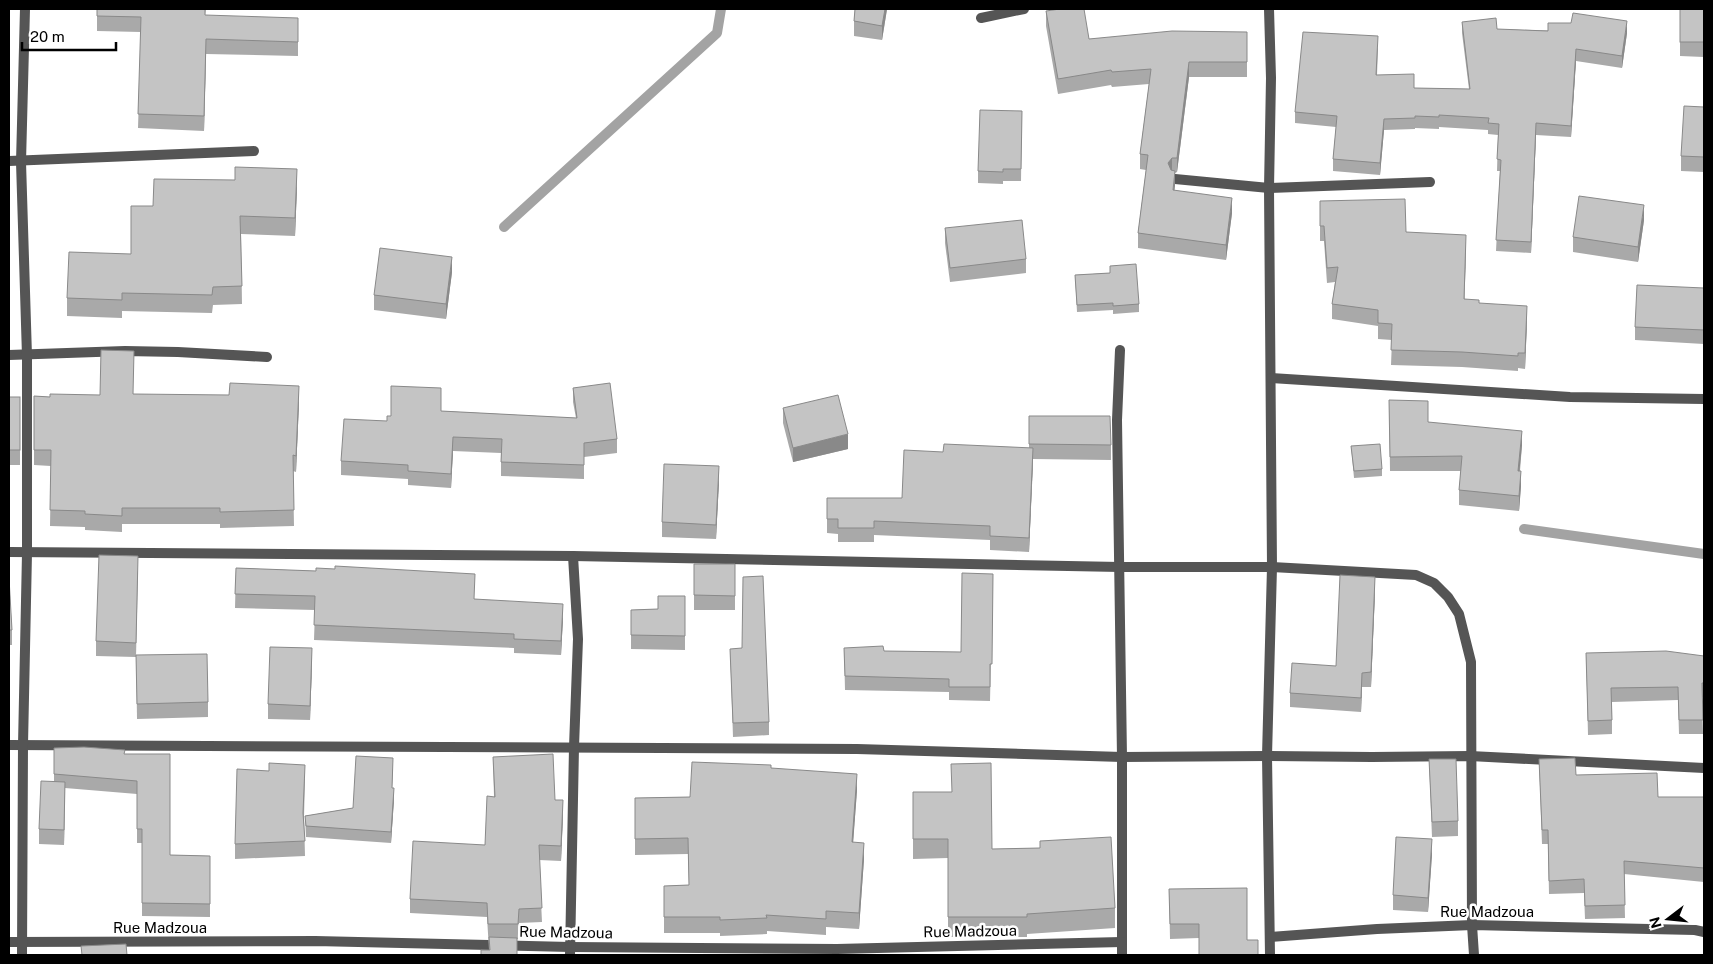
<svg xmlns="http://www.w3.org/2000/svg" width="1713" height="964" font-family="'Public Sans',sans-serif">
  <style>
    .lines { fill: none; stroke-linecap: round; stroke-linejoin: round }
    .stream { stroke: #a3a3a3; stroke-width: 10 }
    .street { stroke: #555; stroke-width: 10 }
    .wall { fill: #a9a9a9 }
    .shaded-wall { fill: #898989 }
    .building { fill: #c4c4c4; stroke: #898989 }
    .labels { text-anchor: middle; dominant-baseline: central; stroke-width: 5; stroke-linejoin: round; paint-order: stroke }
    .street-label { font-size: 15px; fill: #000; stroke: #fff }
  </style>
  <rect width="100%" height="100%" fill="#fff"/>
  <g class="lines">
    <!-- stream -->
    <g class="stream">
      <path d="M504 227 717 33 721 9"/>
      <path d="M1524 529 1704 554"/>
    </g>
    <!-- street -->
    <g class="street">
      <path d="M1269 9 1271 78 1269 188 1272 567 1267 756 1270 955"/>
      <path d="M981 18 1024 9"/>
      <path d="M9 161 254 151"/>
      <path d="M1175 179 1269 188 1430 182"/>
      <path d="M1120 350 1117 420 1122 757V955"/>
      <path d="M9 355 125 351 178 352 267 357"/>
      <path d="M1271 378 1570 397 1704 399"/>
      <path d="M9 552 573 556 1120 567H1272L1416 575 1434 583 1448 597 1459 614 1471 662 1472 925 1474 955"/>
      <path d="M9 745 857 749 1122 757 1267 756 1372 757 1470 756 1704 768"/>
      <path d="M1270 937 1377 929 1472 925 1695 930 1704 932"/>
      <path d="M9 942 315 941 570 947 837 949 1122 942"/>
      <path d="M22 955 23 745 27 553V356L21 162 25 9"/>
      <path d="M570 955 574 747 578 639 573 556"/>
    </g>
  </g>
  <!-- wall -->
  <g class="wall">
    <path d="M97 9H206L205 15 298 32V56L206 54 204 131 138 128 141 32 97 31Z"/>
    <path d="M855 9H887L882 40 854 36V21Z"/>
    <path d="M1680 9H1704V57L1680 56Z"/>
    <path d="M1046 11 1089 39 1247 32V77H1189L1177 172 1175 173 1174 191 1232 213 1226 260 1138 248V233L1146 170 1140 169V154L1149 84 1112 87 1111 85 1058 94 1046 26Z"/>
    <path d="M1462 22 1497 29 1627 33 1622 68 1576 61 1571 137 1536 135 1531 253 1496 251 1500 171H1497L1498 135 1488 134V130L1439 127V129L1415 128V129L1384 130 1380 175 1333 171V159L1336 127 1295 123V112L1378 48 1377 75 1414 88 1469 89 1462 33Z"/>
    <path d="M1704 107V172L1681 171V156Z"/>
    <path d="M1022 111 1021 181H1003V184L978 183V171Z"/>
    <path d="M297 187 295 236 241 234 242 304 213 305 212 313 122 311V318L67 316V298L131 254 153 206Z"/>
    <path d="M1320 201 1406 232 1466 250 1464 299 1479 303 1527 321 1525 369 1518 368V371L1462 367 1391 365 1392 340 1378 339V326L1332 319V304L1335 282 1327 283 1324 241H1320Z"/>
    <path d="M1644 220 1638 262 1573 252V237Z"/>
    <path d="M945 228 1026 259V273L950 282 945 243Z"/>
    <path d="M1110 266 1139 304V312L1113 314V310L1077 312 1075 275 1110 273Z"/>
    <path d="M452 272 446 319 374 310V295Z"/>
    <path d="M1704 288V344L1635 340V327Z"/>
    <path d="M573 388 617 439V453L584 457V479L501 476V453L453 451 451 488 408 485V479L341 475V461L387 421 391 416 441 411 576 418 573 402Z"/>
    <path d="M134 394 299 402 296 472 293 471 294 526 220 528V524H122V532L85 530V527L50 526 51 466 34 465V396L50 397Z"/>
    <rect x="9" y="397" width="11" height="68"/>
    <path d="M1389 400 1428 422 1522 445 1520 471 1521 486 1519 511 1459 505V490L1461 471H1390Z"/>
    <path d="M783 408 848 449 793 462 783 423Z"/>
    <path d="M1029 416 1111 445V460L1033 459 1029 552 990 550V540L874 535V542H838V534L827 533V498H902L943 452 1029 448Z"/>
    <path d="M1351 446 1382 469V476L1354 478Z"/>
    <path d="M719 481 716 539 662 537V522Z"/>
    <rect x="694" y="564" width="41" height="46"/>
    <path d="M236 568 316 571 475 599 563 618 561 655 514 653V648L314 640 315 610 235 608Z"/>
    <path d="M138 571 136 657 96 656V641Z"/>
    <path d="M993 574 990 701 949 700V692L845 690 844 648 884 651 961 652Z"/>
    <path d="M9 578 12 630V645H9Z"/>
    <path d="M1375 592 1371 687H1362L1361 712 1290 707V693L1336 666Z"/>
    <path d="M685 596V650L631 649V610L658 609Z"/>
    <path d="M730 649 769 722V735L733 737Z"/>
    <path d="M1586 653 1704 656V697H1702L1703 734H1679L1678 700 1612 702V734L1588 735Z"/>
    <path d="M136 655 208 702V717L137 719Z"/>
    <path d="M312 663 310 720 268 719V704Z"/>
    <path d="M54 748 125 754 170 855 210 856V917L142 916V843H137V794L65 788 64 845 39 844V829L54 781Z"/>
    <path d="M493 757 555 800 563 815 561 861 539 860 542 922 519 923 518 939 489 950 487 917 410 913V899L485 845 494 797Z"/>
    <path d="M1429 759 1458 821V836L1432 837Z"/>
    <path d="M1539 759 1576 775 1658 797H1704V882L1624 874 1625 918 1585 919 1584 893 1549 894 1548 844H1542Z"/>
    <path d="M771 768 857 790 853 842 864 859 859 929 826 927V935L767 931V934L720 936V933H664V886L689 885 688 854 635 855V798L690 797Z"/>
    <path d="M393 769 392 788 394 799 391 843 306 837 305 816 353 808Z"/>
    <path d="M269 771 305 779 304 817 305 856 235 859V844Z"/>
    <path d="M913 792 992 849 1040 848V841L1115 908V928L1027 934V937H948V858L913 859Z"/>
    <path d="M1432 854 1428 912 1393 910V895Z"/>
    <path d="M1169 889 1247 940 1199 938 1170 939Z"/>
  </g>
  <!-- shaded-wall -->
  <g class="shaded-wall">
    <path d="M885 9H887L882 40V26Z"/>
    <path d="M1627 21V33L1622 68V56Z"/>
    <path d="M206 39V54L204 131V116Z"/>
    <path d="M1576 49V61L1571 137V126Z"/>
    <path d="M1189 62V77L1177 172V158Z"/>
    <path d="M1384 119V130L1380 175V163Z"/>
    <path d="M1536 123V135L1531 253V242Z"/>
    <path d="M1172 158V173L1168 163Z"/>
    <path d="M297 169V187L295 236V218Z"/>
    <path d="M1175 171V186L1173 205V190Z"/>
    <path d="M1232 198V213L1226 260V245Z"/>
    <path d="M1644 205V220L1638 262V247Z"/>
    <path d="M1466 235V250L1464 314V299Z"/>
    <path d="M452 257V272L446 319V304Z"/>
    <path d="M1527 306V321L1525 369V353Z"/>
    <path d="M299 386V402L296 472V456Z"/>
    <path d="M1522 431V445L1518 485V471Z"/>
    <path d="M848 434V449L793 462V448Z"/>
    <path d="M453 437V451L451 488V474Z"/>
    <path d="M1033 448V463L1029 552V538Z"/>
    <path d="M719 466V481L716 539V525Z"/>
    <path d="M1521 471V486L1519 511V496Z"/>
    <path d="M1375 577V592L1371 687V672Z"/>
    <path d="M563 604V618L561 655V641Z"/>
    <path d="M312 648V663L310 720V706Z"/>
    <path d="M1362 673V687L1361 712V698Z"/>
    <path d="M857 774V790L852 858V842Z"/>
    <path d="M65 782V796L64 845V830Z"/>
    <path d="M394 788V799L391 843V832Z"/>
    <path d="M563 800V815L561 861V846Z"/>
    <path d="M1432 839V854L1428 912V898Z"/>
    <path d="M864 843V859L859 929V913Z"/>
  </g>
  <!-- building -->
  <g class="building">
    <path d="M97 9H205V15L298 18V42L206 39 204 116 138 114 141 17 97 16Z"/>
    <path d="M855 9H885L882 26 854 21Z"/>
    <path d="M1060 9H1084L1089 39 1172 31 1247 32V62H1189L1177 158H1172L1168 163 1171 170 1175 171 1173 190 1232 198 1226 245 1138 233 1148 155 1140 154 1151 69 1112 72 1111 70 1058 79 1046 11Z"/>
    <rect x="1680" y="9" width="24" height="33"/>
    <path d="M1573 13 1627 21 1622 56 1576 49 1571 126 1536 123 1531 242 1496 240 1501 160 1497 159 1499 124 1488 123 1489 118 1439 115V117L1415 116V118L1384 119 1380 163 1333 159 1337 116 1295 112 1303 32 1378 36 1376 75 1414 74V88L1470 89 1462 22 1496 18 1497 29 1548 31V23H1571Z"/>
    <path d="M1684 106 1704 107V157L1681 156Z"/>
    <path d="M980 110 1022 111 1021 169H1003V172L978 171Z"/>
    <path d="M235 167 297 169 295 218 240 216 242 286 213 287 212 295 122 293V300L67 298 69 252 131 254V206H153L154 179 235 180Z"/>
    <path d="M1579 196 1644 205 1638 247 1573 237Z"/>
    <path d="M1405 199 1406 232 1466 235 1464 299 1479 300V303L1527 306 1525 353H1518V356L1462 352 1391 350 1392 324 1378 323V310L1332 304 1338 267 1327 268 1324 226H1320V201Z"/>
    <path d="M1022 220 1026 259 950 268 945 228Z"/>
    <path d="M380 248 452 257 446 304 374 295Z"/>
    <path d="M1136 264 1139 304 1113 306V303L1077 305 1075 275 1110 273V266Z"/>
    <path d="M1637 285 1704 288V330L1635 327Z"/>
    <path d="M101 350 134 351 133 394 229 395 230 383 299 386 296 456 293 455 294 510 220 512V508H122V516L85 514V511L50 510 51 450H34V396L50 397V394L100 395Z"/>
    <path d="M610 383 617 439 584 443V465L501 462 502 439 453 437 451 474 408 471V465L341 461 344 419 387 421V416H391V386L441 388V411L577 418 573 388Z"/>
    <path d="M838 395 848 434 793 448 783 408Z"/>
    <rect x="9" y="397" width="11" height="53"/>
    <path d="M1389 400 1428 401V422L1522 431 1518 471H1521L1519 496 1459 490 1462 456 1390 457Z"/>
    <path d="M1029 416H1110L1111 445 1029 444Z"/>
    <path d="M944 444 1033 448 1029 538 990 536V526L874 521V528H838V519H827V498H902L904 450 943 452Z"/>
    <path d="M1380 444 1382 469 1354 471 1351 446Z"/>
    <path d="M664 464 719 466 716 525 662 522Z"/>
    <path d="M99 555 138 556 136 643 96 641Z"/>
    <path d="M694 564H735V596L694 595Z"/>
    <path d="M335 566 475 574 474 599 563 604 561 641 514 639V634L314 625 315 596 235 594 236 568 316 571V568L335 569Z"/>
    <path d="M962 573 993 574 992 664H990V687H949V679L845 676 844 648 883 646 884 651 961 652Z"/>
    <path d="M1340 575 1375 577 1371 672 1362 673 1361 698 1290 693 1292 663 1336 666Z"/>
    <path d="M763 576 769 722 733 723 730 649 742 648 743 577Z"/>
    <path d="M9 578 12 630H9Z"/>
    <path d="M658 596H685V636L631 635V610L658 609Z"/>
    <path d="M270 647 312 648 310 706 268 704Z"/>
    <path d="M1666 651 1704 656V683H1702L1703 720H1679L1678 687 1611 688 1612 720 1588 721 1586 653Z"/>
    <path d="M207 654 208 702 137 704 136 655Z"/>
    <path d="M84 747 125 750 124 754H170V855L210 856V904L142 903V829H137V781L54 774V748Z"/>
    <path d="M553 754 555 800H563L561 846 539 845 542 908 519 909 518 924H488L487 903 410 899 413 841 485 845 487 796 495 797 493 757Z"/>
    <path d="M356 756 393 758 392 788H394L391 832 306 826 305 816 353 808Z"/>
    <path d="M1575 758 1576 775 1657 773 1658 797H1704V868L1624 861 1625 905 1585 906 1584 879 1549 881 1548 830H1542L1539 759Z"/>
    <path d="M1429 759H1456L1458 821 1432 822Z"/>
    <path d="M692 762 771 765V768L857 774 852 842 864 843 859 913 826 911V919L766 915 767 918 720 920V917H664V886L689 885 688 838 635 839V798L690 797Z"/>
    <path d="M269 763 305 765 303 813 305 841 235 844 237 769 269 771Z"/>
    <path d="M991 763 992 849 1040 848V841L1111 837 1115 908 1027 914V917H948V839H913V792H952L951 764Z"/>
    <path d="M41 781 65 782 64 830 39 829Z"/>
    <path d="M1396 837 1432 839 1428 898 1393 895Z"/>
    <path d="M1247 888V940H1258V955H1199V924H1170L1169 889Z"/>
    <path d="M489 937 517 938V955H481V950H490Z"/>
    <path d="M126 944 127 955H82L81 946Z"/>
  </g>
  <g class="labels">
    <!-- street labels -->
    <g class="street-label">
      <text x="1487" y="911">Rue Madzoua</text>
      <text x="160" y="927">Rue Madzoua</text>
      <text transform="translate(970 931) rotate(-1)">Rue Madzoua</text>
      <text transform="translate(566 932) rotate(1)">Rue Madzoua</text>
    </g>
  </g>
  <!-- border -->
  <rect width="1713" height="964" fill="none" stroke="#000000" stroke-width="20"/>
  <!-- north arrow -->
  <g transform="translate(1668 919) rotate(254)" stroke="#ffffff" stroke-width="4" paint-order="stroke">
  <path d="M0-4L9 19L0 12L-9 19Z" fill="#000000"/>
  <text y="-8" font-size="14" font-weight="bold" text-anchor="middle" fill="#000000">N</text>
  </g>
  <!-- scale -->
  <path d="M22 42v8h94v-8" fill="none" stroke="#000000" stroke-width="2.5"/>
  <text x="30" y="42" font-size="15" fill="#000000" stroke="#ffffff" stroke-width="4" paint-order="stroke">20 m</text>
</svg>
